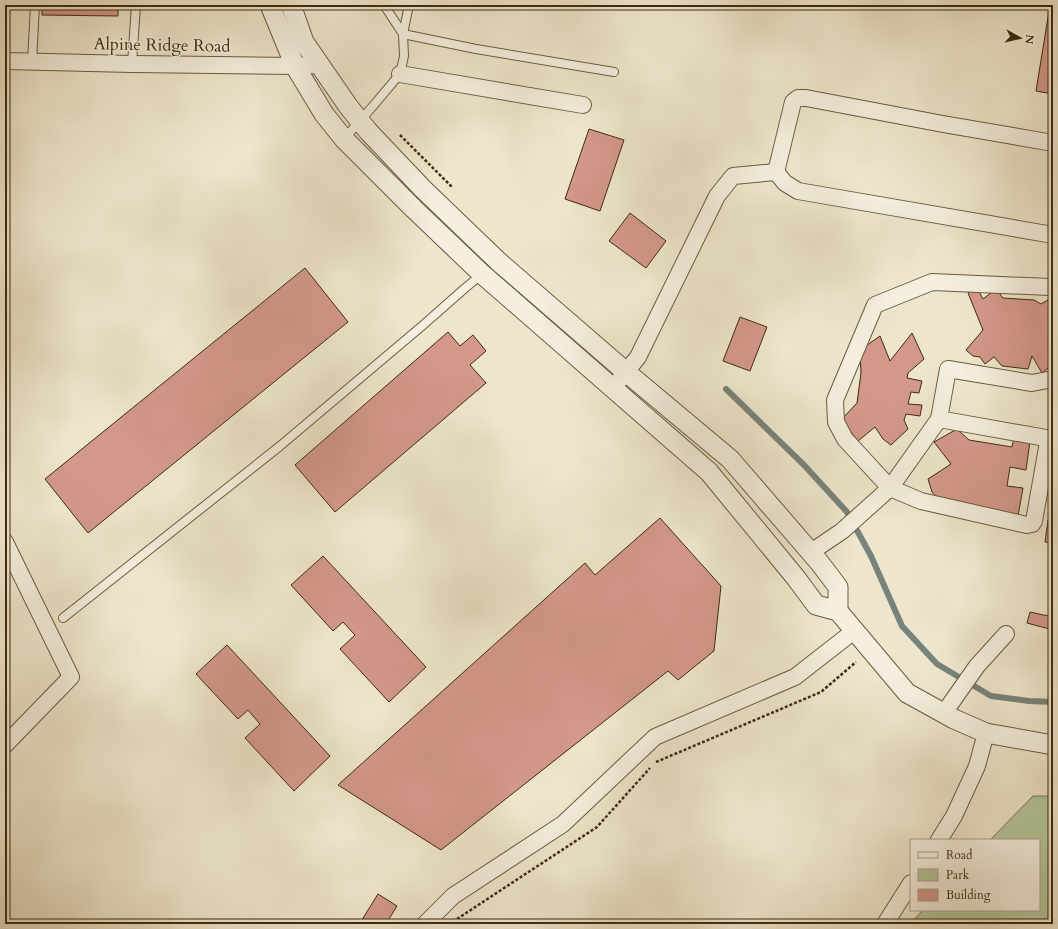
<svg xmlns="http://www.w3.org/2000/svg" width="1058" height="929" font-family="Cardo,serif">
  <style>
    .green { fill: #b4c69b; stroke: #797856 }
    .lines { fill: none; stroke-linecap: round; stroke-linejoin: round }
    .stream { stroke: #78837b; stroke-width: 6 }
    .building { fill: #d3988b; stroke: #3e2b10 }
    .service-casing { stroke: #6a5a3f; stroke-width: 10 }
    .minor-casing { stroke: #6a5a3f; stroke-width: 18 }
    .tertiary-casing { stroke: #6a5a3f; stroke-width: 21 }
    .path { stroke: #3e2b10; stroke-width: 2.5; stroke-dasharray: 3 2; stroke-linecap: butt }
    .service { stroke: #f4efde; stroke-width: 8 }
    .minor { stroke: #f4efde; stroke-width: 16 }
    .tertiary { stroke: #f4efde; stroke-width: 19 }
    .labels { text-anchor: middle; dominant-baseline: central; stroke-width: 3; stroke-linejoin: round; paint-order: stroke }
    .street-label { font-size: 17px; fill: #3e2b10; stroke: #f4efde }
  </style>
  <rect width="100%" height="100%" fill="#eee6cc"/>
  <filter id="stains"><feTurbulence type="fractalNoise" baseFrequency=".005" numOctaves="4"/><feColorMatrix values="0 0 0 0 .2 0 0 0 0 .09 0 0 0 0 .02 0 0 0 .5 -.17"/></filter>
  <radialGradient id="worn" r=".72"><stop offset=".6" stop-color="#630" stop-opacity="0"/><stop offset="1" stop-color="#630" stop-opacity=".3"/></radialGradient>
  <!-- green -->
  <path class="green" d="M1033 796H1053V924H910L923 910H1039V840H990Z"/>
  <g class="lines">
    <!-- stream -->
    <path class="stream" d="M726 389 804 465 847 512 871 556 902 626 937 664 991 696 1029 701 1053 702"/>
  </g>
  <!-- building -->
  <g class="building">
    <path d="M42 5H118V16L42 15Z"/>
    <path d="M1050 5H1053V94L1036 91Z"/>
    <path d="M589 129 624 140 600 211 565 199Z"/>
    <path d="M630 213 666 241 646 268 609 241Z"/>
    <path d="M305 268 348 322 88 533 45 479Z"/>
    <path d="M977 288 983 299 996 289 1003 298 1034 300 1041 304 1053 297V328L1050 329 1053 334V364L1042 373 1032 356 1028 369 1002 366 994 357 985 364 980 357 973 356 966 350 983 330 968 293Z"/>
    <path d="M740 317 767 327 750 371 723 361Z"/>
    <path d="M448 332 460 346 473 335 486 351 470 365 486 383 335 512 295 465Z"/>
    <path d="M912 333 924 359 908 373 907 378 922 381 919 393 911 392 908 404 922 405 920 416 906 414 904 420 908 429 891 445 883 439 875 427 858 441 841 420 857 403 861 373 860 350 880 336 890 361Z"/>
    <path d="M957 429 969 440 1012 447 1014 438 1030 441 1026 470 1010 467 1007 486 1023 488 1018 516 942 504 932 492 928 479 951 464 934 442Z"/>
    <path d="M660 518 721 586 714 651 678 680 668 671 441 850 338 785 585 563 595 575Z"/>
    <path d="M1048 520H1053V543L1045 542Z"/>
    <path d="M323 556 426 667 389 702 340 649 355 635 343 622 333 631 291 585Z"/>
    <path d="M1030 612 1053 617V634H1052L1053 630 1027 623Z"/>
    <path d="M227 645 330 756 294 791 245 738 260 724 248 710 238 719 196 674Z"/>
    <path d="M378 894 397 906 386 924H362L360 923Z"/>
  </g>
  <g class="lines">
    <!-- service casing -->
    <g class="service-casing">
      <g id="service">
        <path d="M384 5 403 34 476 49 614 72"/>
        <path d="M32 62 35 5"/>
        <path d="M132 64 136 5"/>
        <path d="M344 139 373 106 400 74 404 56 403 34 409 5"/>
        <path d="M63 618 280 446 422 326 464 289 482 274"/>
      </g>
    </g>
    <!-- minor casing -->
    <g class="minor-casing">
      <g id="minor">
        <path d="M5 61 132 64 295 66 319 65"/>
        <path d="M400 74 583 105"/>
        <path d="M776 172 793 102 798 98H806L943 124 1053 143"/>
        <path d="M776 172 785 183 798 191 1053 235"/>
        <path d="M1053 288 1050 287 932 282 875 305 835 400 836 422 845 439 890 488 921 501 1027 525 1032 524 1034 521 1048 442 1046 438 939 419 948 369 1032 383 1053 379"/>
        <path d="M613 388 638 357 717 196 733 176 776 172"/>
        <path d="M5 542 71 677 5 745"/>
        <path d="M811 552 842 531 890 488 939 419"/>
        <path d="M944 713 977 666 1006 634"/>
        <path d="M939 840 954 816 977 766 986 733"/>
        <path d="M425 924 453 896 563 824 655 737 795 677 854 631"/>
        <path d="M885 924 911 883"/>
      </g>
    </g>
    <!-- tertiary casing -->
    <g class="tertiary-casing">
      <g id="tertiary">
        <path d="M270 5 295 66 324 114 344 139 414 209 482 274 709 472 796 578 816 605 838 611 907 693 954 719 986 733 1053 745"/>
        <path d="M291 5 304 42 348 106 368 131 422 188 499 262 626 372 730 459 819 562 838 587V611"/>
      </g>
    </g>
    <!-- path -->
    <g class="path">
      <path d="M400 135 453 188"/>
      <path d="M656 762 821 692 856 662"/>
      <path d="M457 919 597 827 650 768"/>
    </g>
    <!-- service -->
    <use href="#service" class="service"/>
    <!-- minor -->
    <use href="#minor" class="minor"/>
    <!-- tertiary -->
    <use href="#tertiary" class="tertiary"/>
  </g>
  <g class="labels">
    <!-- street labels -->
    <g class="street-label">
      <text transform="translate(162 45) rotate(1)">Alpine Ridge Road</text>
    </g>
  </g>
  <!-- margin -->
  <rect width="1058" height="929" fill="none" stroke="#eee6cc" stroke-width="20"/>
  <rect x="6" y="6" width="1046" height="917" fill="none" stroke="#3e2b10" stroke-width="2"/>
  <rect x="10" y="10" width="1038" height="909" fill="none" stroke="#3e2b10"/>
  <!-- legend -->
  <rect x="910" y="839" width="130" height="72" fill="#f4efde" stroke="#aba18c"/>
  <rect x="918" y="852" width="20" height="6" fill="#f4efde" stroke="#aba18c"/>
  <text x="946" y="859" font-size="12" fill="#3e2b10">Road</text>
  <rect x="918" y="869" width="20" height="12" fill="#b4c69b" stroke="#aba18c"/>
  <text x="946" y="879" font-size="12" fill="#3e2b10">Park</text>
  <rect x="918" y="889" width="20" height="12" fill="#d3988b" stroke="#aba18c"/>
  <text x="946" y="899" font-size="12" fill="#3e2b10">Building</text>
  <!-- north arrow -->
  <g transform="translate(1020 38) rotate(98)" stroke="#f4efde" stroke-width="3" paint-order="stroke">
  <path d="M0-3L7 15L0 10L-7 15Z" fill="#3e2b10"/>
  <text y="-6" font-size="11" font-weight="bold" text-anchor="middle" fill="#3e2b10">N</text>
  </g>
  <rect width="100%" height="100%" filter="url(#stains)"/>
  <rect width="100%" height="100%" fill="url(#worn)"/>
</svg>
